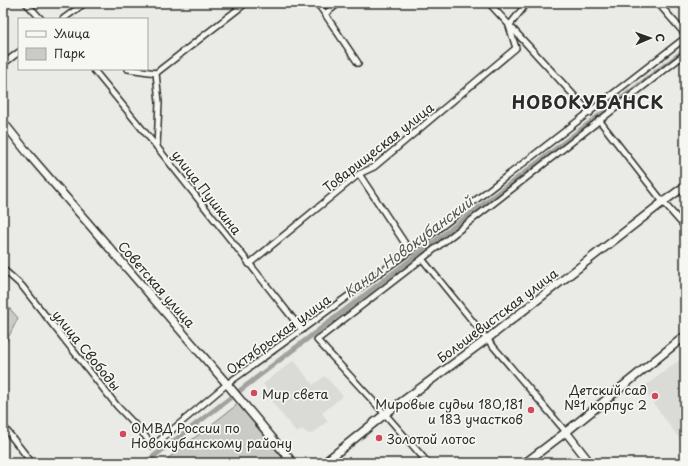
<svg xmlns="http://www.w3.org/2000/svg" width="688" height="466" font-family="'Playpen Sans',sans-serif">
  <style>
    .built { fill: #dadad6 }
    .green { fill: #cacac7; stroke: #7a7a79 }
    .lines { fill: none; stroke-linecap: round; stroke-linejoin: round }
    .canal { stroke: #a1a19e; stroke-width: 5 }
    .street-casing { stroke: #2b2b2b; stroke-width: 8 }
    .secondary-casing { stroke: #2b2b2b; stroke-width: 10 }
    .street { stroke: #f6f6f2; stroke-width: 5 }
    .secondary { stroke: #f6f6f2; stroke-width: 7 }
    .poi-dot { fill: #d1495b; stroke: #f6f6f2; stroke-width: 1.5 }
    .labels { text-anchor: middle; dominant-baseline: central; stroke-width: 3.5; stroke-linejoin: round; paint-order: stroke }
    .street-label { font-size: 13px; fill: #2b2b2b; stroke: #f6f6f2 }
    .poi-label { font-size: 13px; fill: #2b2b2b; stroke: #f6f6f2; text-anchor: start }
    .water-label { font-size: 14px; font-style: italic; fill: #545453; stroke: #f6f6f2 }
    .district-label { font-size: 17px; font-weight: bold; letter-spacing: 1px; fill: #2b2b2b; stroke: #f6f6f2 }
  </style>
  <rect width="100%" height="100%" fill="#eaeae6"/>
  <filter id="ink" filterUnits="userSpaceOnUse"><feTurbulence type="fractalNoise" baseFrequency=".025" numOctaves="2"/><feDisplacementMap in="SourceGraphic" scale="8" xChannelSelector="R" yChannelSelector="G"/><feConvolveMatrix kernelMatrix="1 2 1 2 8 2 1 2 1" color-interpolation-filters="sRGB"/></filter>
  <g filter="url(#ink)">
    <!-- built -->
    <g class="built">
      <path d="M685 356V440L682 442 642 388Z"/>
      <path d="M294 360 313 385 325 376 343 396 322 413 328 421 312 434 307 433 302 429 297 433 264 392 267 389 263 384Z"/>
    </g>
    <!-- green -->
    <g class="green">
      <path d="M3 301 18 318 3 348Z"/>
      <path d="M238 404 289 463H162Z"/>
    </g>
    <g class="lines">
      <!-- canal -->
      <path class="canal" d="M145 463 685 50"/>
      <!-- street casing -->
      <g class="street-casing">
        <g id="street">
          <path d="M26 3 41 19"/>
          <path d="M317 3 325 14 358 63"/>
          <path d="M489 3 590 113"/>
          <path d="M658 3 685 34"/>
          <path d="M325 14 339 3"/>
          <path d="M63 19 85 3"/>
          <path d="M3 64 19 52"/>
          <path d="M93 69 157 147 302 330"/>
          <path d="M128 69 156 73"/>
          <path d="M599 120 663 202 685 227"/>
          <path d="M157 147 159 102 156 73 246 3"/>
          <path d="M359 174 410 251"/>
          <path d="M423 260 487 339 566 432"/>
          <path d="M249 264 359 174 374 167 516 48 509 26 527 3"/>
          <path d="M3 269 22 286 117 406 141 431 153 446 227 384 410 251 685 38"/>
          <path d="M3 426 32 463"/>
          <path d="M428 463 385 414 317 340C440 246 562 149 685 54"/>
        </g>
      </g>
      <!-- secondary casing -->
      <g class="secondary-casing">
        <g id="secondary">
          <path d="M3 122 31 157 227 384 293 463"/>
          <path d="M566 432 590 463"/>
          <path d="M324 463 385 414 487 339 663 202 685 186"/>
          <path d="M525 463 566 432 685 336"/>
        </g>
      </g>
      <!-- street -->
      <use href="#street" class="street"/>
      <!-- secondary -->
      <use href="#secondary" class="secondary"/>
    </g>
  </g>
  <!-- markers -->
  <g class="poi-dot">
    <circle cx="254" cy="393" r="4"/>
    <circle cx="655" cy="396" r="4"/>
    <circle cx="531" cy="410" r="4"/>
    <circle cx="123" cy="434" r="4"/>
    <circle cx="379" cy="438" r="4"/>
  </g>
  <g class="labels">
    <!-- street labels -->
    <g class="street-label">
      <text transform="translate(378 147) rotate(-38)">Товарищеская улица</text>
      <text transform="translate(207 192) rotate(52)">улица Пушкина</text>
      <text transform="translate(157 284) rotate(49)">Советская улица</text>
      <text transform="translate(497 315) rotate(-37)">Большевистская улица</text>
      <text transform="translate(278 334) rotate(-36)">Октябрьская улица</text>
      <text transform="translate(87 350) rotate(51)">улица Свободы</text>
    </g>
    <!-- poi labels -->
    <g class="poi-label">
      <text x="647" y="389" text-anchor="end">Детский сад<tspan x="647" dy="15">№1 корпус 2</tspan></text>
      <text x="262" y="393">Мир света</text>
      <text x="523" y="403" text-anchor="end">Мировые судьи 180,181<tspan x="523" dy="15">и 183 участков</tspan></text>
      <text x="131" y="427">ОМВД России по<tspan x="131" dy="15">Новокубанскому району</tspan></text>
      <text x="387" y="438">Золотой лотос</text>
    </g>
    <!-- water labels -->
    <g class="water-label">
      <text transform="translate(408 247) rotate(-37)">Канал Новокубанский</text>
    </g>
    <!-- district labels -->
    <g class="district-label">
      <text x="588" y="102">НОВОКУБАНСК</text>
    </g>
  </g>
  <!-- margin -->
  <rect width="688" height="466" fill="none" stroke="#f6f6f2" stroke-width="16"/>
  <rect x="8" y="8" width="672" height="450" fill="none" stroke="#2b2b2b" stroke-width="1.5" filter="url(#ink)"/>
  <!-- legend -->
  <rect x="18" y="18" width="130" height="52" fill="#f6f6f2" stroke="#a5a5a2"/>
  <rect x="26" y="31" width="20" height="6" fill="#f6f6f2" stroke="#a5a5a2"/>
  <text x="54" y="38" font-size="12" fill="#2b2b2b">Улица</text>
  <rect x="26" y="48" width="20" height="12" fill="#cacac7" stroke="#a5a5a2"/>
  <text x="54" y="58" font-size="12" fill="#2b2b2b">Парк</text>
  <!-- north arrow -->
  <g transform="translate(650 38) rotate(88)" stroke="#f6f6f2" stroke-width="3" paint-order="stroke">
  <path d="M0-3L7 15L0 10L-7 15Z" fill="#2b2b2b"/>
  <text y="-6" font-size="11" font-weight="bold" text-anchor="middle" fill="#2b2b2b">С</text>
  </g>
</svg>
